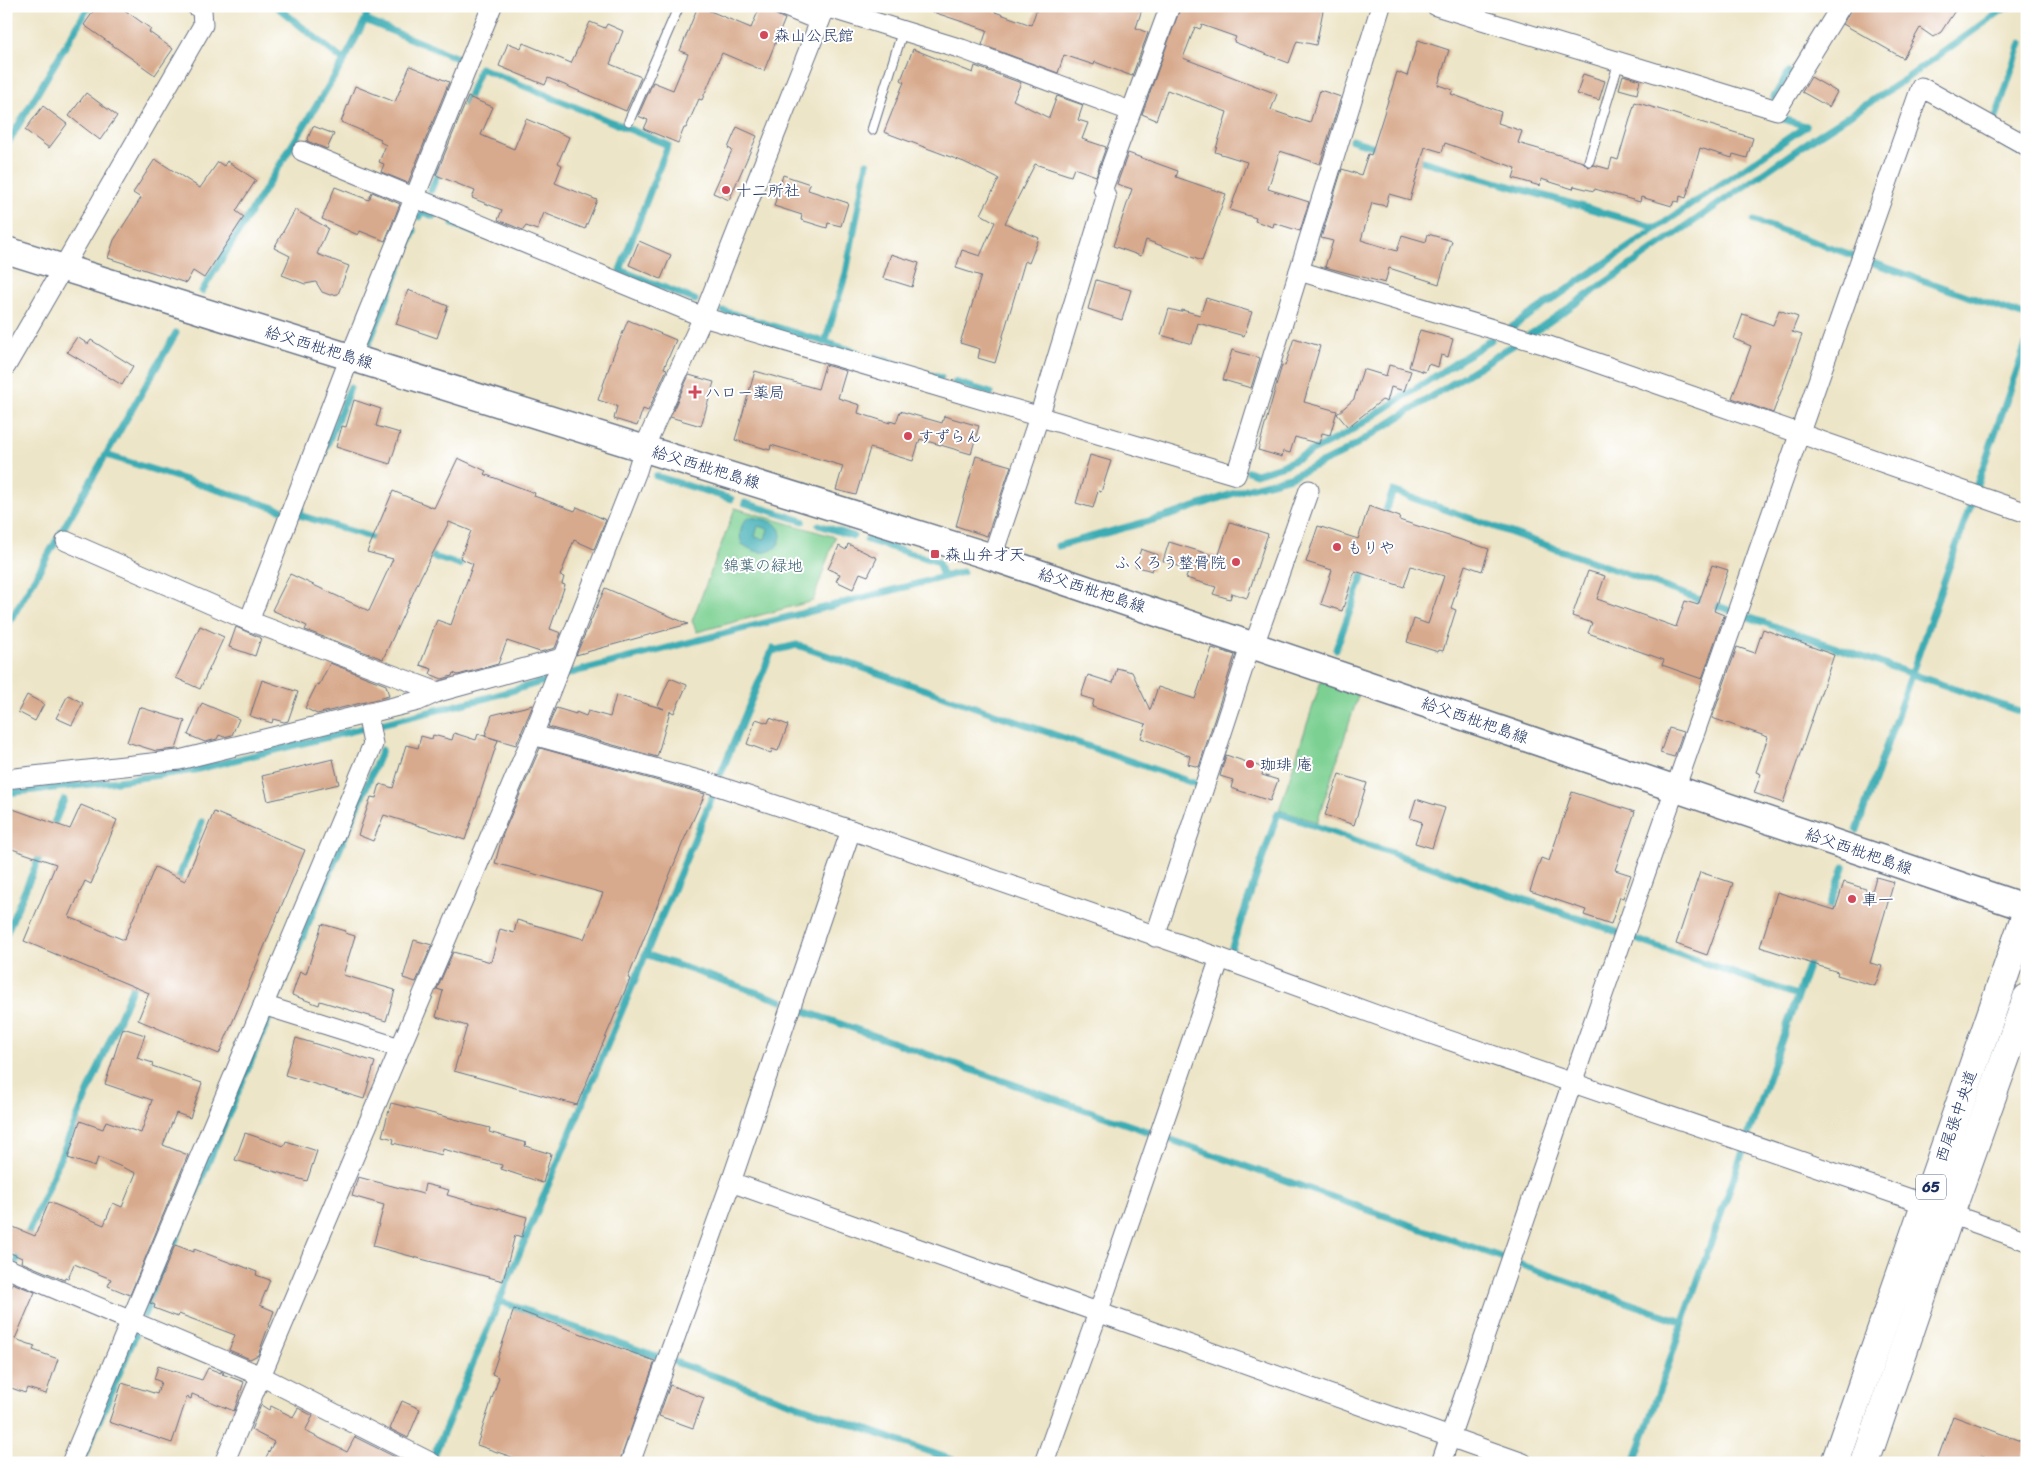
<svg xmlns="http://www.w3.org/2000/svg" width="2033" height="1469" font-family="Sriracha,'Klee One',sans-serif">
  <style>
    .green { fill: #7cd092; stroke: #4c8078 }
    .water { fill: #3aacb4; stroke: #2a6e89; fill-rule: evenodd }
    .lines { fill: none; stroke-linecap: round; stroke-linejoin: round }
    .stream { stroke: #3aacb4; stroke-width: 7 }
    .building { fill: #d8aa8d }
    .service-casing { stroke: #646f83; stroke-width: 11 }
    .minor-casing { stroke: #646f83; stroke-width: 21 }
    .secondary-casing { stroke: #646f83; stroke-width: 29 }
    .primary-casing { stroke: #646f83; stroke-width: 30 }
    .service { stroke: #fff; stroke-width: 9 }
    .minor { stroke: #fff; stroke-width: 19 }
    .secondary { stroke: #fff; stroke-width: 26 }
    .primary { stroke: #fff; stroke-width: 28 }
    .poi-dot { fill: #d1495b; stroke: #fff; stroke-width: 2 }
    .labels { text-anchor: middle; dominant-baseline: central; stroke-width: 4; stroke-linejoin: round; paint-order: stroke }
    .shield { fill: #fff; stroke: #5f6d8e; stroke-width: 1 }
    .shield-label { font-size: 15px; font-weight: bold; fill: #1b2f5e }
    .poi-label { font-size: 16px; fill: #1b2f5e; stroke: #fff; text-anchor: start }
    .street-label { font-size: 16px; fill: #1b2f5e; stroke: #fff }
    .park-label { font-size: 16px; fill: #385f6e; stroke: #fff }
  </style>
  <rect width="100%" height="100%" fill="#fff"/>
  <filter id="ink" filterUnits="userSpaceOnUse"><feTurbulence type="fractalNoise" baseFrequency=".02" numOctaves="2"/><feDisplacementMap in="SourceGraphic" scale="10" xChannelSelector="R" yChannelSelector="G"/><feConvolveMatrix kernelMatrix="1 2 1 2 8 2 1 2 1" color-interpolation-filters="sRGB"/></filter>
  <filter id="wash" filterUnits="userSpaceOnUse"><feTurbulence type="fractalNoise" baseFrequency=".0096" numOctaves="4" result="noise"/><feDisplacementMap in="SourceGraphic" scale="20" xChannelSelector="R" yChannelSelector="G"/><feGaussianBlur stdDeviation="1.12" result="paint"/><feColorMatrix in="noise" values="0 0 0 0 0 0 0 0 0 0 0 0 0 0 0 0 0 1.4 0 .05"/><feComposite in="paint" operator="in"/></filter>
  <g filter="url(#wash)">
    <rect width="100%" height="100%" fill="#ede5c7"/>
    <!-- green -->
    <g class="green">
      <path d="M735 508 835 537 813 601 697 632 692 621Z"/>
      <path d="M1321 681 1359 693 1317 822 1279 810Z"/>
    </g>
    <!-- water -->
    <path class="water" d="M749 517C757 518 766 519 772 522 790 532 778 555 760 552 753 551 748 548 742 544 738 535 741 522 749 517ZM758 526 768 529 765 539 755 537Z"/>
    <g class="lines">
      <!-- stream -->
      <g class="stream">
        <path d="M276 6 344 61"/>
        <path d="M365 20 460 59"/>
        <path d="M1774 97 1789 72"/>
        <path d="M466 104 480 68 668 145 620 270 695 300"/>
        <path d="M1773 116 1806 126"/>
        <path d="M1995 120 2021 43"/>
        <path d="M1352 140 1382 149"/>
        <path d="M2003 143 2027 157"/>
        <path d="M6 146 89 6"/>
        <path d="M1412 158 1657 228"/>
        <path d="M431 190 440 168"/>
        <path d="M420 217 422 211 433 216"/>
        <path d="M1754 221 1855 256"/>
        <path d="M453 224 476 233"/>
        <path d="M1868 261 2027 317"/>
        <path d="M202 291 344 61 365 20 370 6"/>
        <path d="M724 311 857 352"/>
        <path d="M1512 327 1806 126"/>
        <path d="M825 342 846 273 867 163"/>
        <path d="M369 343 414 231"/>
        <path d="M875 357 941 378"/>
        <path d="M955 382 991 393"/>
        <path d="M106 455 282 510"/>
        <path d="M1248 471 1256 474 1284 465 1344 435 1491 340"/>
        <path d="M656 476 731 499"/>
        <path d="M311 485 350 388"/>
        <path d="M1976 487 2027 342"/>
        <path d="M745 503 803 521"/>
        <path d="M301 509 299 515 380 540"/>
        <path d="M1383 519 1393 491 1729 610"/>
        <path d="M819 525 853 536"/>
        <path d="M867 540 938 562 943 577"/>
        <path d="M1058 546 1171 515 1246 489 1290 477 1341 454 1537 330 1814 138 1904 80 2008 6"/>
        <path d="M424 554 460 565"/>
        <path d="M1745 616 2027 714"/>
        <path d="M6 628 176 333"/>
        <path d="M1336 649 1366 567"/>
        <path d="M772 651 797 645 1199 785"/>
        <path d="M721 773 773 648"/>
        <path d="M6 793 110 782 194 770 490 697 582 670 963 572"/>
        <path d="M51 830 64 800"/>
        <path d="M1857 830 1971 504"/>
        <path d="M175 886 202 822"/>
        <path d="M1826 917 1844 867"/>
        <path d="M6 934 43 849"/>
        <path d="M1635 939 1797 995"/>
        <path d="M645 954 782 1001"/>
        <path d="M1229 956 1278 813 1617 932"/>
        <path d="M277 997 382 750"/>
        <path d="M796 1015 798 1009 1152 1133"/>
        <path d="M1168 1132 1166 1138 1506 1259"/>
        <path d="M1747 1138 1812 955"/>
        <path d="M17 1260 136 979"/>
        <path d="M1516 1263 1683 1322"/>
        <path d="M6 1286 9 1280"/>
        <path d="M499 1301 662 1358"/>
        <path d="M144 1315 270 1016"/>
        <path d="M675 1362 961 1463"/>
        <path d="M435 1453 713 795"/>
        <path d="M81 1463 136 1334"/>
        <path d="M1634 1463 1743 1151"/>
      </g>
    </g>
    <g id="blocks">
      <!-- building -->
      <g class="building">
        <path d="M97 6H119L151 29 149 32 173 49 155 75 84 25Z"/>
        <path d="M698 6 751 28 760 7 785 19 764 71 722 53 702 100 699 99 686 128H684L678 143 644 129 648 120 638 116 653 82 673 90 688 54 680 51Z"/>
        <path d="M927 6H997L995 12 1031 25 1038 6H1143L1136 28 1148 33 1132 76 1095 62 1094 65 1064 55 1058 73 982 45 987 30 927 10Z"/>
        <path d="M1181 6H1324L1316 45 1297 41 1289 63 1234 42 1236 37 1202 25 1200 29 1195 27 1183 58 1277 94 1271 110 1310 123 1320 90 1341 97 1320 164 1280 151 1268 189 1309 202 1300 231 1274 223 1273 227 1255 221 1256 218 1230 210 1247 162 1215 152 1227 112 1167 90 1156 120 1142 114Z"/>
        <path d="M1852 6H1958L1941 32 1933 37 1920 28 1903 58 1843 24Z"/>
        <path d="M590 22 605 28 607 24 623 31 610 64 641 77 626 111 548 78 545 85 499 66 508 43 521 48 523 43 571 63Z"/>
        <path d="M1418 40 1449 50 1438 85 1453 90 1451 94 1501 112 1498 123 1522 131 1518 143 1583 162 1588 167 1594 165 1609 169 1612 158 1618 160 1635 102 1753 138 1747 158 1733 154 1732 158 1700 148 1686 198 1680 196 1679 202 1674 201 1672 206 1641 197 1640 202 1595 189 1594 191 1574 186 1573 189 1541 179 1540 186 1513 178 1516 168 1488 158 1445 143 1442 152 1425 147 1410 200 1389 194 1386 206 1372 203 1361 240 1397 251 1402 235 1426 242 1428 234 1452 241 1439 284 1389 268 1385 283 1325 267 1333 241 1321 238 1342 169 1361 175 1368 154 1371 155 1397 72 1407 76Z"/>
        <path d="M913 49 973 73 975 66 1021 83 1013 100 1049 118 1057 96 1083 105 1078 120 1088 123 1082 139 1106 147 1096 176 1074 168 1071 176 1035 164 1005 223 1039 238 1029 263 1025 261 995 363 978 358 980 349 960 343 981 276 956 268 962 250 980 256 995 222 981 214 999 179 964 162 884 132 904 82 901 80Z"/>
        <path d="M410 66 449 82 408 183 381 172 384 164 379 162 386 145 380 142 381 139 341 122 355 86 395 102Z"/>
        <path d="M1583 74 1605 81 1599 100 1577 94Z"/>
        <path d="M1623 75 1640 80 1637 94 1619 89Z"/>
        <path d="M1811 77 1837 92 1829 107 1802 92Z"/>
        <path d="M86 93 117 116 100 140 69 116Z"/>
        <path d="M468 97 493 107 481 135 514 149 526 119 569 137 558 163 562 165 555 183 597 200 585 229 544 213 537 230 526 226 523 230 498 220 502 210 472 198 475 191 436 175Z"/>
        <path d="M43 106 67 124 49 148 25 130Z"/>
        <path d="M313 126 334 134 327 149 307 141Z"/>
        <path d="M737 127 757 136 729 200 713 193 732 150 728 148Z"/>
        <path d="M1128 153 1178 171 1176 177 1226 194 1202 261 1146 240 1141 256 1113 246 1132 189 1117 184Z"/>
        <path d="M155 159 200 188 218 162 224 166 227 161 256 180 236 211 244 217 204 278 193 271 186 283 108 258 114 240 141 198 133 193Z"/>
        <path d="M783 175 810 184 808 190 848 203 841 226 828 223 827 228 801 220 802 215 774 206Z"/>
        <path d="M335 187 369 200 372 192 400 204 385 241 360 231 358 235 322 219Z"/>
        <path d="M295 210 328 228 317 254 349 266 338 294 330 295 322 292 316 282 305 284 282 275 290 256 274 248Z"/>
        <path d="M639 241 671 255 661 279 629 265Z"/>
        <path d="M891 254 919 263 912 287 883 278Z"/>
        <path d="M1096 280 1131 290 1122 320 1088 309Z"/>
        <path d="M408 290 448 306 437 338 396 324Z"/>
        <path d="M1206 298 1252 312 1244 336 1198 323 1192 344 1161 335 1169 309 1181 312 1182 310 1200 315Z"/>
        <path d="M1779 310 1798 317 1792 332 1802 335 1773 413 1732 398 1751 346 1734 339 1743 314 1773 325Z"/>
        <path d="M628 320 676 340 664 368 667 369 648 411 643 409 637 426 614 419 617 406 598 400 613 356Z"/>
        <path d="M1420 330 1453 339 1448 357 1441 355 1438 367 1428 364 1425 372 1409 367Z"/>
        <path d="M77 337 88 344 91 340 133 366 122 385 67 352Z"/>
        <path d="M1294 338 1320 346 1304 402 1337 411 1330 435 1322 433 1319 444 1295 437 1290 453 1283 451 1282 457 1258 450 1282 365 1285 366Z"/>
        <path d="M1232 350 1260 358 1251 388 1223 380Z"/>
        <path d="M825 365 846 371 838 398 860 405 858 413 890 423V421L896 423 900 411 942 423 944 416 979 426 971 454 920 439 913 461 870 448 856 495 836 490 843 466 771 445 770 450 735 440 755 371 818 389Z"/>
        <path d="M1389 365 1411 371 1404 391 1391 387 1387 402 1382 400 1348 427 1337 414 1354 399 1363 369 1386 376Z"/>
        <path d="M689 375 714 382 701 426 670 417Z"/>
        <path d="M354 400 381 409 376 426 400 433 390 464 336 447 342 426 346 427Z"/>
        <path d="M1090 455 1111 461 1101 492 1098 491 1093 508 1076 503Z"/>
        <path d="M976 456 1011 466 987 536 956 526Z"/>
        <path d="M458 458 486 471 484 474 535 493 534 496 575 511 577 507 606 520 594 549 574 540 560 576 564 577 562 584 565 585 550 629 561 633 555 648 540 652 507 641 498 664 458 675 453 673 452 676 442 679 430 674 432 669 420 665 437 620 451 625 473 564 460 558 471 531 449 522 421 576 383 659 305 630 307 626 272 610 290 574 369 611 393 559 367 552 393 491 434 508Z"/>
        <path d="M1369 506 1400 517 1399 520 1489 549 1482 571 1465 565 1451 608 1456 610 1443 651 1439 650 1438 652 1407 642 1414 619 1428 624 1444 576 1411 566 1404 587 1355 571 1342 611 1321 604 1332 570 1306 562 1318 526 1358 539Z"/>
        <path d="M1230 522 1268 534 1247 598 1232 593 1230 599 1213 594 1216 587 1186 578 1189 570 1163 561 1169 542 1218 557Z"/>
        <path d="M848 544 877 558 868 576 860 573 853 589 836 581 840 574 828 569 839 546 846 550Z"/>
        <path d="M1141 549 1158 555 1152 571 1135 566Z"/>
        <path d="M1712 565 1728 570 1714 611 1724 615 1702 679 1662 665 1664 660 1588 633 1592 623 1572 616 1588 571 1605 576 1597 599 1676 627 1685 601 1698 605Z"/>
        <path d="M605 588 688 624 576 655Z"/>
        <path d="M200 626 224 637 200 689 176 678Z"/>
        <path d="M236 627 261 638 255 656 229 647Z"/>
        <path d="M1763 629 1834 655 1783 803 1754 793 1761 774 1756 772 1768 737 1712 718 1737 647 1755 653Z"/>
        <path d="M1212 648 1235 655 1199 767 1188 764 1190 756 1141 738 1146 724 1092 707 1094 700 1081 696 1088 675 1113 683 1117 668 1132 672 1150 710 1158 687 1195 699Z"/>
        <path d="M330 663 386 685 389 696 317 714 305 708 317 684 319 685Z"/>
        <path d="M670 678 687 685 674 713 670 711 657 757 548 727 556 708 576 714V712L586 716 588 711 610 717 616 695 664 709 658 706Z"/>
        <path d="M262 680 298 692 288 721 284 722 273 719 272 723 250 716Z"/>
        <path d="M27 695 44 704 35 721 18 712Z"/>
        <path d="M68 695 83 703 72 725 56 718Z"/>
        <path d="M202 703 239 719 232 735 224 737 219 735 217 739 205 742 188 735Z"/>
        <path d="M533 705 516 745 485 736 492 715Z"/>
        <path d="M139 707 185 721 176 749 156 751 127 742Z"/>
        <path d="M770 718 788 725 778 751 772 749 771 753 747 744 756 719 768 723Z"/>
        <path d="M1669 728 1683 732 1674 757 1660 753Z"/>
        <path d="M454 733 476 740 478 734 498 740 465 840 384 815 373 841 358 835 371 797 376 798 380 784 393 788 406 745 418 748 421 736 432 739 433 735 452 740Z"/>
        <path d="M540 748 705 794 683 842 628 978 630 979 577 1105 454 1071 467 1026 436 1017 443 991 437 989 453 952 491 962 500 929 514 933 517 920 584 939 603 893 495 863 503 834Z"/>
        <path d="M1226 755 1264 768 1262 775 1278 780 1270 801 1231 788 1233 780 1220 776Z"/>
        <path d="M333 759 339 784 268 801 262 776Z"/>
        <path d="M1339 774 1367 783 1354 825 1325 815Z"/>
        <path d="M1572 792 1635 812 1615 870 1631 875 1623 898 1620 897 1611 924 1584 915 1586 910 1530 891 1541 858 1549 861Z"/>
        <path d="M1416 799 1445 808 1432 848 1415 843 1422 822 1410 818Z"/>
        <path d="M81 805 117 820 91 884 85 881 69 917 124 940 155 867 185 881 214 812 305 850 219 1054 138 1020 149 993 24 941 56 864 6 847V817L10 808 70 829Z"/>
        <path d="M1700 872 1733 883 1707 955 1676 944Z"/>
        <path d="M1876 877 1894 882 1870 963 1882 966 1875 986 1837 975 1838 972 1816 965 1760 947 1777 892 1835 910 1844 882 1872 891Z"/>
        <path d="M322 924 346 931 345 933 355 936 343 975 395 990 386 1021 320 1001 319 1005 292 995 300 971 306 974Z"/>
        <path d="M414 940 432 945 416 982 403 978Z"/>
        <path d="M123 1028 145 1035 137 1058 153 1063 152 1066 202 1083 190 1118 176 1113 163 1145 188 1155 130 1295 108 1286 111 1279 74 1264 68 1278 65 1277 64 1280 21 1262 22 1258 6 1251V1224L35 1236 49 1202 104 1225 113 1203 122 1207 136 1173 98 1157 95 1167 68 1158 80 1121 103 1129 106 1121 141 1133 152 1100 105 1084Z"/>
        <path d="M296 1038 375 1062 364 1099 285 1075Z"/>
        <path d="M391 1103 490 1128 489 1132 526 1143 525 1146 551 1154 543 1183 501 1169 502 1165 443 1149 442 1155 393 1143 394 1139 382 1136Z"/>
        <path d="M245 1133 284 1146 286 1141 317 1151 307 1181 235 1160Z"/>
        <path d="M358 1177 423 1194 425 1184 449 1190 447 1195 527 1217 522 1237 515 1235 503 1281 373 1246 384 1205 352 1196Z"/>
        <path d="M175 1245 194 1252V1249L234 1264V1263L257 1272 256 1275 270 1280 260 1305 274 1311 258 1355 250 1359 229 1350 235 1335 179 1314 178 1317 154 1308 155 1305 150 1303Z"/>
        <path d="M12 1283 35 1292 15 1339 35 1346 33 1350 58 1359 46 1394 27 1388 25 1393 6 1386V1296Z"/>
        <path d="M514 1309 655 1361 619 1463H529L477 1445 499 1377 492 1374Z"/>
        <path d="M158 1366 202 1380 208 1368 221 1373V1371L224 1373 222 1374 244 1382 234 1411 192 1394 191 1399 187 1397 172 1443 109 1422 122 1383 157 1394 161 1382 154 1379Z"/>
        <path d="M670 1385 704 1398 693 1428 659 1416Z"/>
        <path d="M402 1401 420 1409 408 1438 390 1429Z"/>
        <path d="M261 1405 269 1410 271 1406 293 1417 298 1408 313 1416 305 1431 347 1452 355 1437 407 1463H263L274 1442 251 1430Z"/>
        <path d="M1953 1416 2026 1443 2019 1463H2001L1981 1456 1980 1463H1936Z"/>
      </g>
    </g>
  </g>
  <g filter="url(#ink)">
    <use href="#blocks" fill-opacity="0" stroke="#646f83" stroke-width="1"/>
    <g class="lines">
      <!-- service casing -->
      <g class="service-casing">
        <g id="service">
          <path d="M629 121 679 6"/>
          <path d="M872 130 903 30"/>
          <path d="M1589 161 1619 62"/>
        </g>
      </g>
      <!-- minor casing -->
      <g class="minor-casing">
        <g id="minor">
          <path d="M492 6 350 357 249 621 438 692 562 658"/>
          <path d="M783 6 820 21"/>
          <path d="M1436 6 1777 110 1841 6"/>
          <path d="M826 7 962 49 1130 111"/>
          <path d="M302 151 703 317 1236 475 1381 6"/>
          <path d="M1299 271 1546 345 2027 513"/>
          <path d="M6 366 203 25 202 10 196 6"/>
          <path d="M66 541 249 621"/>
          <path d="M992 557 1039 417 1106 197 1103 188 1170 6"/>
          <path d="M1254 645 1309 490"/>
          <path d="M533 735 709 783 851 830 1220 958 1393 1021 1925 1204"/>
          <path d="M6 779 179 760 418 701 438 692"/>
          <path d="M1155 937 1251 644"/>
          <path d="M263 1005 400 1048"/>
          <path d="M731 1182 1523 1463"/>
          <path d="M1950 1214 2027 1241"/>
          <path d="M6 1268 261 1376 432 1463"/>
          <path d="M71 1463 373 744 367 713"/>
          <path d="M224 1463 533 735 637 471 644 448 703 317 826 6"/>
          <path d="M630 1463 731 1182 851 830"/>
          <path d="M1044 1463 1098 1313 1220 958"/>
          <path d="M1441 1463 1572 1083 1921 87 2027 146"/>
        </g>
      </g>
      <!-- secondary casing -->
      <g class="secondary-casing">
        <path id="secondary" d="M6 250 992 557 2027 908"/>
      </g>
      <!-- primary casing -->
      <g class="primary-casing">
        <g id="primary">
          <path d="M1835 1463 2027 911"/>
          <path d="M1865 1463 1950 1214 2027 998"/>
        </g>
      </g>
      <!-- service -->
      <use href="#service" class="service"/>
      <!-- minor -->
      <use href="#minor" class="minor"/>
      <!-- secondary -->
      <use href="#secondary" class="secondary"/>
      <!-- primary -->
      <use href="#primary" class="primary"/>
    </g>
  </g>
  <!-- markers -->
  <g class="poi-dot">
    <circle cx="764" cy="35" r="5"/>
    <circle cx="726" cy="190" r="5"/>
    <path d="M692.5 384.5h5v5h5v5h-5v5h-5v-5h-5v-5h5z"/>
    <circle cx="908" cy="436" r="5"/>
    <circle cx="1337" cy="547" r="5"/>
    <rect x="930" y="549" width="10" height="10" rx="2.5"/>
    <circle cx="1236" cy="562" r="5"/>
    <circle cx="1250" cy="764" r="5"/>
    <circle cx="1852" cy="899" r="5"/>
  </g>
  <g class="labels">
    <!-- shield labels -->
    <rect class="shield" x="1916" y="1174.5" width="30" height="25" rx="4"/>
    <g class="shield-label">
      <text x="1931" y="1187">65</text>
    </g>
    <!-- poi labels -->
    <g class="poi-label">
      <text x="774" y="35">森山公民館</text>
      <text x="736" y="190">十二所社</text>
      <text x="705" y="392">ハロー薬局</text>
      <text x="918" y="436">すずらん</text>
      <text x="1347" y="547">もりや</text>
      <text x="945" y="554">森山弁才天</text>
      <text x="1226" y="562" text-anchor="end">ふくろう整骨院</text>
      <text x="1260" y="764">珈琲 庵</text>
      <text x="1862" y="899">車一</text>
    </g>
    <!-- street labels -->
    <g class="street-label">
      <text transform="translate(319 347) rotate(17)">給父西枇杷島線</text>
      <text transform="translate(706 467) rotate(17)">給父西枇杷島線</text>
      <text transform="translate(1092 590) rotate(18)">給父西枇杷島線</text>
      <text transform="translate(1475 720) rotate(19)">給父西枇杷島線</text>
      <text transform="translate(1859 851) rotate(19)">給父西枇杷島線</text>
      <text transform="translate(1956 1116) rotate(-71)">西尾張中央道</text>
    </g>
    <!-- park labels -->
    <g class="park-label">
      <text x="763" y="565">錦葉の緑地</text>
    </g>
  </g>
  <!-- margin -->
  <rect width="2033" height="1469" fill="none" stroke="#fff" stroke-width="25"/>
</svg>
